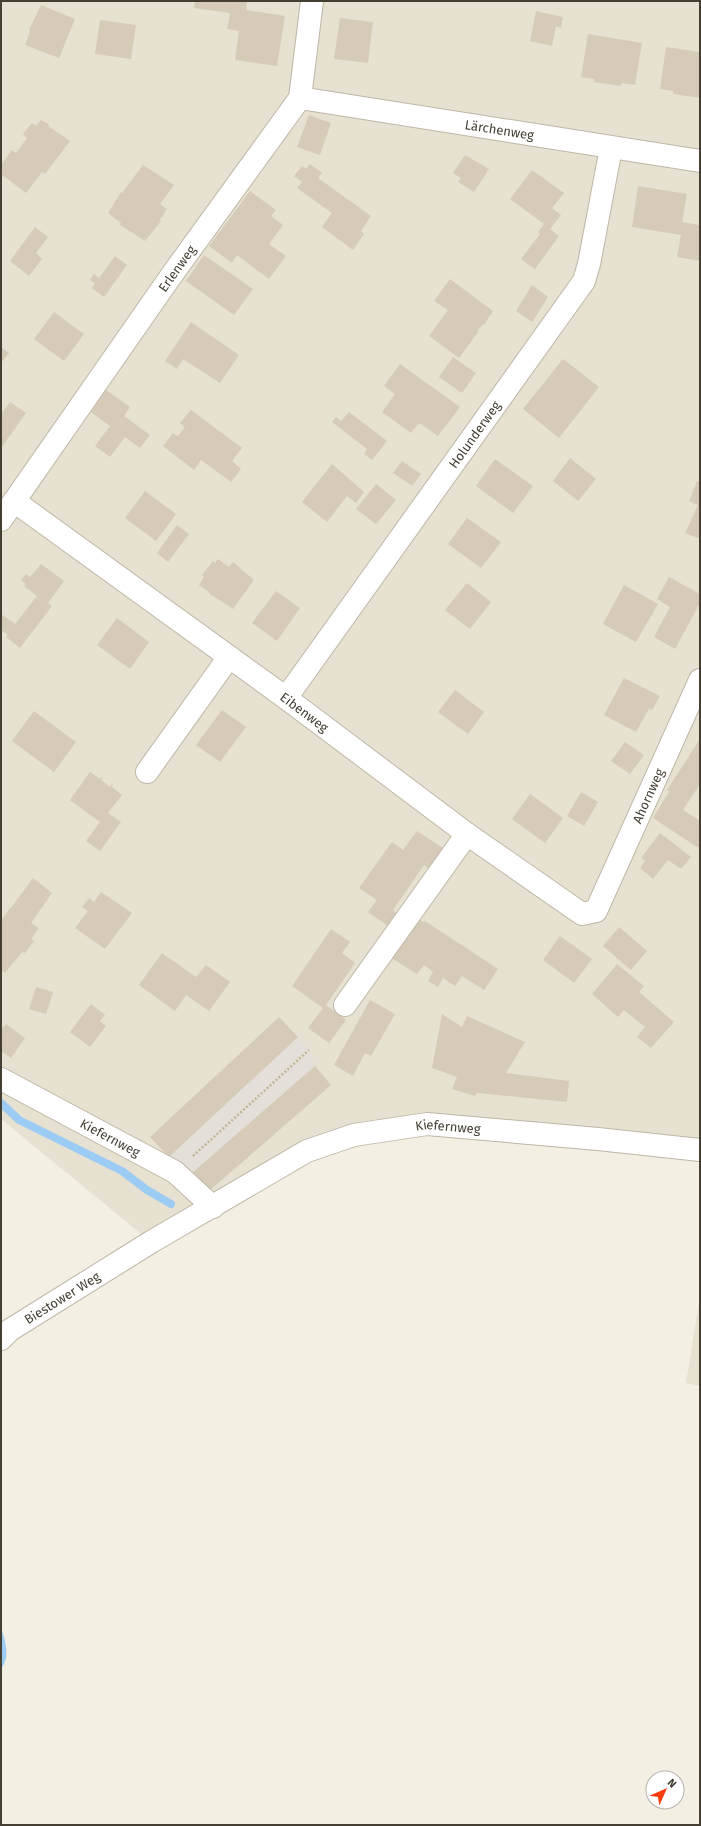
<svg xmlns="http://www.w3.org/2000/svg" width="701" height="1826" font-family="'Fira Sans',sans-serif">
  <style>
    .residential { fill: #e7e1d1 }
    .industrial { fill: #e4e0d9 }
    .water { fill: #9ccbf3 }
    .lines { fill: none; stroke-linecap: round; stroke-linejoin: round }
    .stream { stroke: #9ccbf3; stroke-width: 8 }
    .building { fill: #d5cbb8 }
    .minor-casing { stroke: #beb7a6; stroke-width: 24 }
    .path { stroke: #c1b496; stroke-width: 2.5; stroke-dasharray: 2 2; stroke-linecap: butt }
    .minor { stroke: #fff; stroke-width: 22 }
    .labels { text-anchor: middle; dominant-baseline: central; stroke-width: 4; stroke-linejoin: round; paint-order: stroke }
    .street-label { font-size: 13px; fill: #453f33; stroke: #fff }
  </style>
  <rect width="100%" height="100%" fill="#f3efe3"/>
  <!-- residential -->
  <g class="residential">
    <path d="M1 1H700V1150L427 1124 354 1135 151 1242 1 1119Z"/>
    <path d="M700 1297V1386L686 1383Z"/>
  </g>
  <!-- industrial -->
  <path class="industrial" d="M279 1017 309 1050 315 1066 331 1085 209 1191 192 1173 169 1157 150 1137Z"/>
  <!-- water -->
  <path class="water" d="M1 1627C5 1642 11 1656 1 1669Z"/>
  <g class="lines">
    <!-- stream -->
    <path class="stream" d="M1 1103 19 1120 122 1171 147 1190 171 1204"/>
  </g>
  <!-- building -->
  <g class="building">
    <path d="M195 1H247L246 10 285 16 277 66 235 60 239 31 227 29 230 13 194 8Z"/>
    <path d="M41 5 75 19 59 58 25 45 30 32 29 30Z"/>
    <path d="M536 11 563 17 561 28 556 26 552 46 530 41Z"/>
    <path d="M340 18 373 22 368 63 334 59Z"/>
    <path d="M100 20 136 25 131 59 95 54Z"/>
    <path d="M588 34 642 43 635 85 622 83 621 86 607 84 594 82V79L581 77Z"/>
    <path d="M666 47 700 52V98L673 94V91L660 89Z"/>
    <path d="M309 115 331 123 320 155 297 147Z"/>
    <path d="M41 120 49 124 48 126 70 141 45 174 42 172 26 193 1 174V165L12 150 16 153 27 138 23 134 32 123 36 126Z"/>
    <path d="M465 155 489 169 474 192 458 182 461 178 453 173Z"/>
    <path d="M310 164 322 173 318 178 371 216 361 231 364 234 353 250 322 227 332 213 297 188 302 182 294 176 302 166 306 169Z"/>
    <path d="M143 165 174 185 160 204 167 209 160 220 161 221 145 241 120 225 121 223 108 213 121 192 122 193Z"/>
    <path d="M532 170 564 193 552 208 561 215 550 229 559 236 535 269 521 259 540 234 538 232 544 224 510 199Z"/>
    <path d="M638 186 687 194 682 222 700 225V261L677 257 681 235 632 227Z"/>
    <path d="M250 191 276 210 271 216 283 225 269 244 286 256 269 279 237 255 232 263 209 246Z"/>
    <path d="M35 227 48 237 36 253 42 259 29 276 10 261Z"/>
    <path d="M204 255 253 289 234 315 186 281Z"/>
    <path d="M115 256 127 265 104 297 92 288 95 283 90 280 94 274 99 278Z"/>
    <path d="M450 279 493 311 485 323V325L483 324 478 330 479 333 478 332 459 358 429 336 448 310 434 301Z"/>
    <path d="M532 285 548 297 532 322 516 311Z"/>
    <path d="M54 312 84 334 64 361 34 339Z"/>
    <path d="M191 322 239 355 220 383 183 359 177 369 165 361Z"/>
    <path d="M1 347 9 353 1 363Z"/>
    <path d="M453 357 476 373 462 393 439 377Z"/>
    <path d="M563 359 599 387 559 438 523 409Z"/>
    <path d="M400 364 460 407 438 436 419 423 411 433 382 412 395 394 384 386Z"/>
    <path d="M106 390 130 407 124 416 150 435 140 448 125 437 110 457 95 446 110 426 91 412Z"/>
    <path d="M10 402 26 413 1 448V414Z"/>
    <path d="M191 410 242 448 232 461 241 469 231 482 201 460 194 470 163 446 173 433 178 436 185 427 180 423Z"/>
    <path d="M349 412 387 441 372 460 364 454 367 449 332 422 336 417 341 421Z"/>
    <path d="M570 458 596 479 578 501 553 481Z"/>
    <path d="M495 459 533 486 513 513 476 486Z"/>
    <path d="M402 461 421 474 412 486 393 473Z"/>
    <path d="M332 464 364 492 356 503 347 496 327 522 302 502Z"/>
    <path d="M697 481 700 483V539L685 533 698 505 689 501Z"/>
    <path d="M376 484 396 500 376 524 356 509Z"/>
    <path d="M145 491 176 514 156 541 125 518Z"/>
    <path d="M467 518 501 542 481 568 448 544Z"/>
    <path d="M177 525 189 534 168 562 157 553Z"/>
    <path d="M218 559 229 567 233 562 254 580 233 609 210 594V593L199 585 204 577 202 575 213 561 215 563Z"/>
    <path d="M41 564 64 581 48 603 52 606 20 648 6 637 8 635 1 630V614L15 624 37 596 24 586 26 584 21 580 26 574 30 577Z"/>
    <path d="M669 577 700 594V603L675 649 654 637 670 607 657 599Z"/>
    <path d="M467 583 491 602 470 629 445 610Z"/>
    <path d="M624 585 658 604 636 642 603 624Z"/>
    <path d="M276 591 300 608 277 641 252 623Z"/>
    <path d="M117 618 149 642 130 669 97 645Z"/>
    <path d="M624 678 660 696 652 710 649 709 636 732 604 715Z"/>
    <path d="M455 690 484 712 468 734 438 712Z"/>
    <path d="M222 710 246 727 220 762 196 745Z"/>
    <path d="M34 711 76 742 54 772 12 741Z"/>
    <path d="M700 739V784L683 810 700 821V849L653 818 669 792 667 790Z"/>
    <path d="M625 742 644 755 630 774 611 761Z"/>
    <path d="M90 772 100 779 102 777 103 778 101 780 110 787 112 784 113 785 112 787 122 795 108 813 121 822 100 851 86 841 100 822 70 800Z"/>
    <path d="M581 792 598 802 584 826 567 816Z"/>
    <path d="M530 794 563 818 545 843 512 819Z"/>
    <path d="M417 831 443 848 429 869 424 865 393 910 397 913 388 926 368 912 377 900 359 888 392 842 403 850Z"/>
    <path d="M660 833 691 857 681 869 668 860 653 879 640 868 645 861 641 858Z"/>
    <path d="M33 878 52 893 31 923 39 928 31 939 34 941 25 953 22 952 5 973 1 970V917L3 918 10 908H11Z"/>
    <path d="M101 892 132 913 105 949 75 928 88 911 82 907 89 898 94 902Z"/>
    <path d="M417 918 424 922 425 921 498 969 484 990 462 976 455 986 443 978 438 987 428 981 433 972 424 965 417 974 390 957Z"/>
    <path d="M619 927 647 951 631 970 603 946Z"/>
    <path d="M331 929 350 942 342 953 355 963 326 1005 346 1020 329 1043 308 1028 323 1008 292 986Z"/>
    <path d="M560 936 592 959 574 983 543 960Z"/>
    <path d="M162 953 196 977 206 965 230 982 209 1011 186 995 175 1011 139 985Z"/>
    <path d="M617 964 644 986 639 992 674 1022 651 1048 637 1037 645 1027 624 1010 618 1017 592 994Z"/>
    <path d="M36 987 53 992 46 1014 29 1009Z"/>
    <path d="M370 1000 395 1014 371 1056 365 1053 353 1076 334 1065Z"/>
    <path d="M91 1004 105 1015 100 1021 106 1026 90 1047 70 1032Z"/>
    <path d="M442 1014 462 1027 467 1016 525 1042 506 1073 569 1081 567 1102 477 1093 475 1096 452 1089 457 1077 432 1068Z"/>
    <path d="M279 1017 298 1037 169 1157 150 1137Z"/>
    <path d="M6 1024 25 1038 11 1058 1 1051V1030Z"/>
    <path d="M315 1066 331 1085 209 1191 192 1173Z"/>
  </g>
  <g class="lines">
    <!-- minor casing -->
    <g class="minor-casing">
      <g id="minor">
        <path id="s1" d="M300 98 700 161"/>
        <path id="s2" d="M14 501 286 698 467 834 582 914 596 911 700 680"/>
        <path id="s3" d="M1 520 171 276 300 98 312 1"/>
        <path id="s4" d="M286 698 584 281 589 264 611 148"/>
        <path d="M147 772 229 657"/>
        <path d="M345 1005 467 834"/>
        <path id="s5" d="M1 1079 175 1172 213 1207"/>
        <path id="s6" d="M1 1339 10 1330 151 1242 307 1151 354 1135 427 1124 598 1139 700 1150"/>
      </g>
    </g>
    <!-- path -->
    <path class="path" d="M193 1156 309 1050"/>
    <!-- minor -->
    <use href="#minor" class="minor"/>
  </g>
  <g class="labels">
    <!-- street labels -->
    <g class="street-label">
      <text stroke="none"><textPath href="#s1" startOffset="202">Lärchenweg</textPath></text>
      <text stroke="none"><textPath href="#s3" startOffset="307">Erlenweg</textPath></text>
      <text stroke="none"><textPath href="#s4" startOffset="324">Holunderweg</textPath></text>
      <text stroke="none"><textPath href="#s2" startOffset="359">Eibenweg</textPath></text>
      <text stroke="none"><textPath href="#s2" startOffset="843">Ahornweg</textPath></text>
      <text stroke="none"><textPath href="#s6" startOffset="504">Kiefernweg</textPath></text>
      <text stroke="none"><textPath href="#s5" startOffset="124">Kiefernweg</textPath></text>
      <text stroke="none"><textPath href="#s6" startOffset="74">Biestower Weg</textPath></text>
    </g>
  </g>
  <!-- border -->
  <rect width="701" height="1826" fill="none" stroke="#453f33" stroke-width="4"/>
  <!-- north arrow -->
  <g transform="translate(665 1790) rotate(45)"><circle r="19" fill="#ffffff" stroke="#b5b2ad"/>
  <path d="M0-3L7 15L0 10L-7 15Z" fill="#ff3e0e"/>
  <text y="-6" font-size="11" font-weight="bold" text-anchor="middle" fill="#453f33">N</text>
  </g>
</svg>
